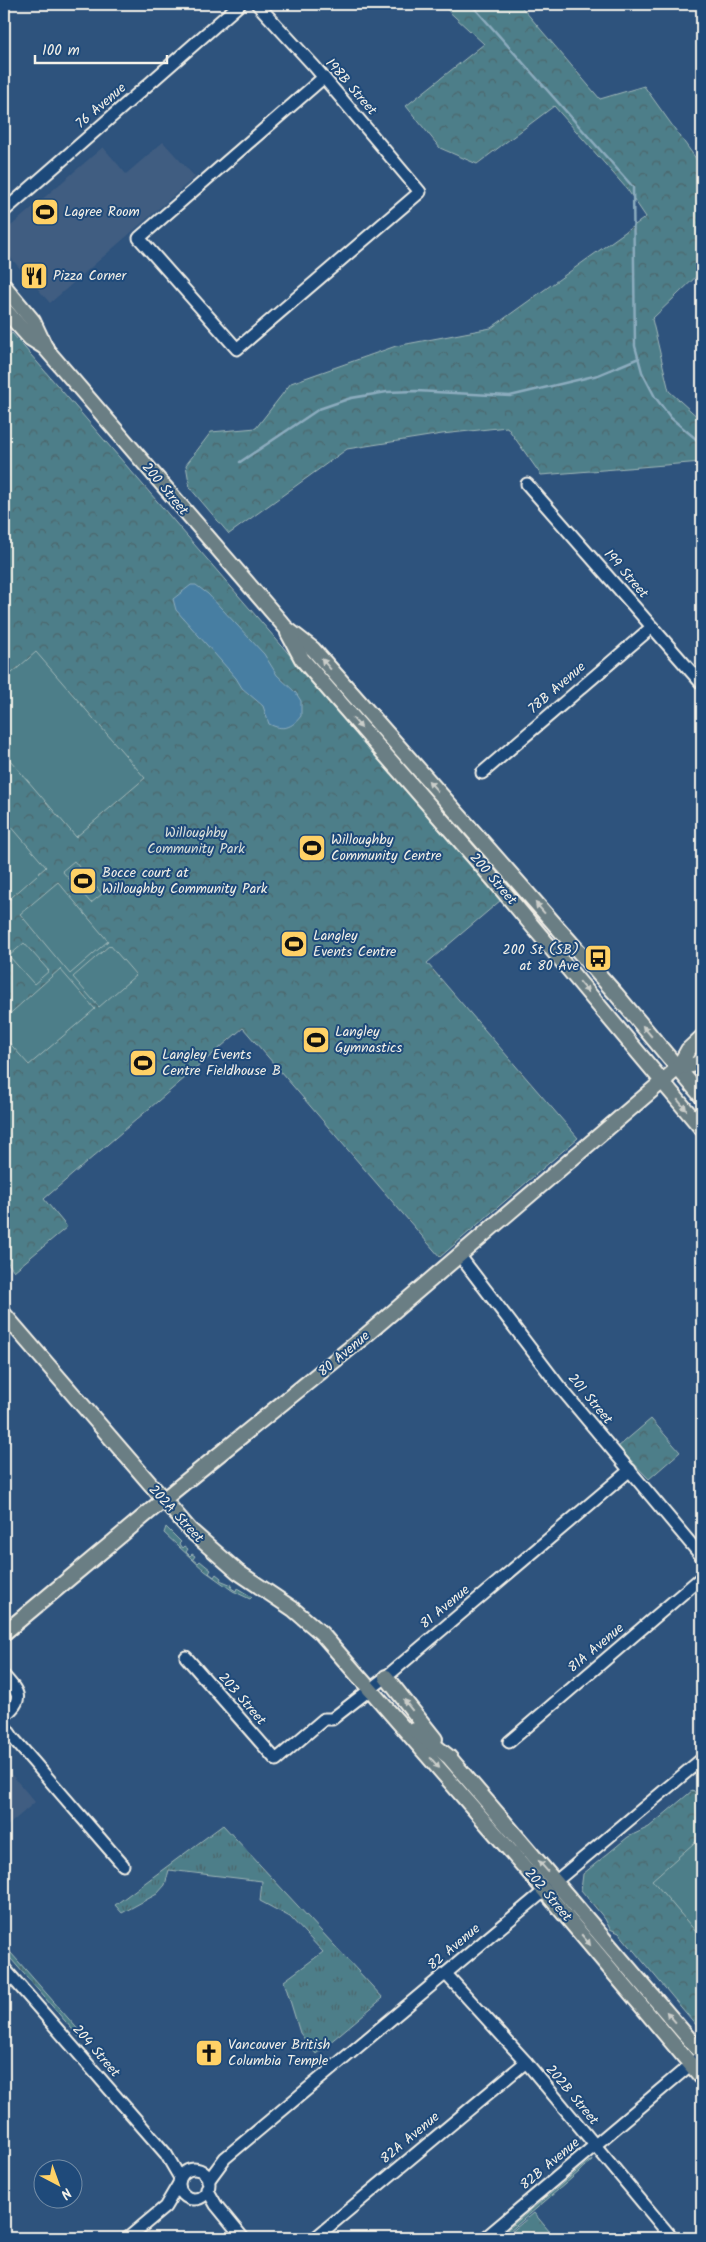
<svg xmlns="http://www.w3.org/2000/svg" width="706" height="2242" font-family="Kalam,sans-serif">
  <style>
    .built { fill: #405d81 }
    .grass { fill: url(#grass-tufts); stroke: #a1b8b8 }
    .forest { fill: url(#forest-crowns); stroke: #a1b8b8 }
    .pitch { fill: #4e7e89; stroke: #a1b8b8 }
    .water { fill: #467ea2; stroke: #8cacbe }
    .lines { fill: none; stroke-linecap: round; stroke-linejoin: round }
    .stream { stroke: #8cacbe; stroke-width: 2.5 }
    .minor-casing { stroke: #f4f1e8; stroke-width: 15 }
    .major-casing { stroke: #f4f1e8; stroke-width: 18 }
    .minor { stroke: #1f4a7a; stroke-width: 11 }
    .major { stroke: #6b7e84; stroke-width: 14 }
    .oneway { fill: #cbceca }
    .labels { text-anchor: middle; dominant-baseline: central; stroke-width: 4; stroke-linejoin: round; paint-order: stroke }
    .street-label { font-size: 14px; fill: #f4f1e8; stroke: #1f4a7a }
    .poi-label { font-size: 14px; fill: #f4f1e8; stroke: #1f4a7a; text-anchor: start }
    .park-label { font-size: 14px; fill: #dbe0da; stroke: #1f4a7a }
  </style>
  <defs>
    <pattern id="grass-tufts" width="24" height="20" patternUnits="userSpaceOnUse" patternTransform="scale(1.25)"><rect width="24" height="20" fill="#4e7e89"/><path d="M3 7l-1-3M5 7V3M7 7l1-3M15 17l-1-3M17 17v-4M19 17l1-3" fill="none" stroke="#4c666b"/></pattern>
    <pattern id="forest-crowns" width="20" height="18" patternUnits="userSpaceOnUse" patternTransform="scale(1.25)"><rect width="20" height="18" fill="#4e7e89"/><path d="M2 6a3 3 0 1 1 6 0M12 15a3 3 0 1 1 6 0" fill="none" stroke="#4c666b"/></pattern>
  </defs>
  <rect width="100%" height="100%" fill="#2e537d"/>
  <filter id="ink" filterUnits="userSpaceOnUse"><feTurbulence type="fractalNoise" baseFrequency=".02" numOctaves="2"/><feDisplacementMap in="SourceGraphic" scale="10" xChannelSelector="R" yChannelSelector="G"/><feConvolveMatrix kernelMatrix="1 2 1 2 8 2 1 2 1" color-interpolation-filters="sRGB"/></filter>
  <g filter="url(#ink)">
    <!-- built -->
    <g class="built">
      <path d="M163 142 195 177 50 303 4 250V232L103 147 126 174Z"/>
      <path d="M4 1766 35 1802 4 1829Z"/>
    </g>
    <!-- grass -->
    <g class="grass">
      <path d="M166 1527 181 1542 179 1544 182 1548 184 1546 188 1549 186 1552 190 1556 192 1554 195 1556 193 1559 198 1563 200 1561 211 1570 209 1573 214 1577 216 1574 221 1578 220 1580 232 1585 231 1588 236 1591 237 1588 252 1597 250 1599 233 1591 205 1571 164 1533Z"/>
      <path d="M223 1825 383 1998 316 2054 300 2033 284 1981 323 1952 290 1917 260 1901 262 1881 169 1870 165 1885 157 1894 122 1913 115 1905Z"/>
      <path d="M4 1945 82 2034 79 2037 4 1951Z"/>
      <path d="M593 2160 509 2232 507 2230 588 2162Z"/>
    </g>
    <!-- forest -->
    <g class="forest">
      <path d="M441 4H519L600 99 644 86 702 167V271L652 319 669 391 702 421V462L541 475 507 427 442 434 347 449 229 534 190 488 186 465 211 432 256 428 291 383 396 346 491 328 646 217 627 189 554 106 477 164 440 148 406 106 484 44Z"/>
      <path d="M12 333 501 900 427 963 578 1138 440 1257 243 1028 44 1199 67 1227 14 1271 4 1258V341Z"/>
      <path d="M651 1419 680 1452 649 1479 618 1447Z"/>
      <path d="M693 1790 702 1801V2032L619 1933 610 1929 605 1919 581 1890 583 1874 628 1837 649 1827Z"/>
      <path d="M534 2213 555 2238H504Z"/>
    </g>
    <!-- pitch -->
    <g class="pitch">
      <path d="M36 652 145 778 76 837 4 753V680Z"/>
      <path d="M4 818 46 867 4 904Z"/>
      <path d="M74 861 102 894 91 903 62 871Z"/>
      <path d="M58 882 108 941 70 974 20 914Z"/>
      <path d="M24 943 49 971 34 984 9 956Z"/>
      <path d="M110 945 136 975 99 1007 73 977Z"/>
      <path d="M60 969 95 1009 29 1065 4 1037V1019Z"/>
      <path d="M702 1836V1939L652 1880Z"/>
    </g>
    <!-- water -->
    <path class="water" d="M191 585H196L208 594 264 654 277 675 296 693 301 701V716C292 728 283 731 269 724L263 706 242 688 236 678 176 610 173 599Z"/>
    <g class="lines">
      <!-- stream -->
      <g class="stream">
        <path d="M471 4 633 187 635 346 642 372 655 397 671 418 702 444"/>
        <path d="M240 462 319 409 351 398 387 392 416 391 510 396 598 375 639 358"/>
      </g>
      <!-- minor casing -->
      <g class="minor-casing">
        <g id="minor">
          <path d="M257 4 314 66 420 192 237 349 139 238 323 78"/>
          <path d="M4 211 240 4"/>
          <path d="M527 484 702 684"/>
          <path d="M482 773 652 627"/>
          <path d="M460 1256 559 1386 702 1557"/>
          <path d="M186 1657 276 1760 324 1719H332L386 1677 630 1470"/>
          <path d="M4 1676C20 1694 24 1699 4 1716"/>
          <path d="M4 1725 13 1738 123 1865"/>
          <path d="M509 1742 702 1577"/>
          <path d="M4 1968 166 2154 180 2178"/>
          <path d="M446 1974 526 2062 672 2238"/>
          <circle cx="194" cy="2184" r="15"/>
          <path d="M208 2181 225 2158 702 1759"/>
          <path d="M207 2189 216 2205 243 2238"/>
          <path d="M128 2238 165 2207 178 2185"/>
          <path d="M315 2238 526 2062"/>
          <path d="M485 2238 702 2055"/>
        </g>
      </g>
      <!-- major casing -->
      <g class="major-casing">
        <g id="major">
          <path d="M4 286 33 321 46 349 286 628 313 649 616 994 702 1097"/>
          <path d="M4 309 30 338 46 348"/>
          <path d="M288 633 302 659 494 880 702 1129"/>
          <path d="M678 1068 697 1064 702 1059"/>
          <path d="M4 1314 190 1530 238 1572 293 1609 321 1633 533 1877 702 2078"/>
          <path d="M4 1633 174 1491 365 1336 678 1068 688 1050 702 1037"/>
          <path d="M386 1677 435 1739"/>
          <path d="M415 1730 449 1757 702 2054"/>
        </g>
      </g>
      <!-- minor -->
      <use href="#minor" class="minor"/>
      <!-- major -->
      <use href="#major" class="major"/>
    </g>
    <!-- one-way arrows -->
    <defs><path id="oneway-solid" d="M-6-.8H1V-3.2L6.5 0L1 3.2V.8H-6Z" transform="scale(1.25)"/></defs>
    <g class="oneway">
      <use href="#oneway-solid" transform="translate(326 664) rotate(-131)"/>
      <use href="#oneway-solid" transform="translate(357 723) rotate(49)"/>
      <use href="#oneway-solid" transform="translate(433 786) rotate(-131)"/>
      <use href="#oneway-solid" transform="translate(540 908) rotate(-131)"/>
      <use href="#oneway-solid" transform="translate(584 987) rotate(50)"/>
      <use href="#oneway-solid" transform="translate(647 1031) rotate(-130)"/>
      <use href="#oneway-solid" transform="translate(682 1105) rotate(50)"/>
      <use href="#oneway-solid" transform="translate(408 1705) rotate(-128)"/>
      <use href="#oneway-solid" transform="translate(435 1763) rotate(49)"/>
      <use href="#oneway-solid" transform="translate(543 1866) rotate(-131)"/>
      <use href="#oneway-solid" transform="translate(586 1940) rotate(50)"/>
      <use href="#oneway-solid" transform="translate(671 2017) rotate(-131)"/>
    </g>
  </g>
  <!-- icons -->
  <defs>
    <g id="stadium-square" transform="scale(1.4375)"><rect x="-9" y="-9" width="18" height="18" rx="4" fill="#ffd166" stroke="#1f4a7a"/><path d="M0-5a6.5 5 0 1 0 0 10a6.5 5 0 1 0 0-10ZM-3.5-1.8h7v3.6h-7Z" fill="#111"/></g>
    <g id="restaurant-square" transform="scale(1.4375)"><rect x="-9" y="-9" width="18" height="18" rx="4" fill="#ffd166" stroke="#1f4a7a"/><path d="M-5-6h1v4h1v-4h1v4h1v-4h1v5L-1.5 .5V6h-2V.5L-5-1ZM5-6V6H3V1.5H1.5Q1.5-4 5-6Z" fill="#111"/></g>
    <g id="bus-square" transform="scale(1.4375)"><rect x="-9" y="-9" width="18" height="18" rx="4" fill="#ffd166" stroke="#1f4a7a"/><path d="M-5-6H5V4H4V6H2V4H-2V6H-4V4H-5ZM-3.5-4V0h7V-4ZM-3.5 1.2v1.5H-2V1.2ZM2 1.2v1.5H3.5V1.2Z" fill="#111"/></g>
    <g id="church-square" transform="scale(1.4375)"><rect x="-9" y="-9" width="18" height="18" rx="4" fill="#ffd166" stroke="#1f4a7a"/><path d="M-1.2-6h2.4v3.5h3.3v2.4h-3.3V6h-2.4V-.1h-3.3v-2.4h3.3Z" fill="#111"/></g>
  </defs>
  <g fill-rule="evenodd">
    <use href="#stadium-square" x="45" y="212"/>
    <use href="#restaurant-square" x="34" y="276"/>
    <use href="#stadium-square" x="312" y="848"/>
    <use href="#stadium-square" x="83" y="881"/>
    <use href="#stadium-square" x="294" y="944"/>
    <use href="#bus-square" x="598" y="958"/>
    <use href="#stadium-square" x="316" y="1040"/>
    <use href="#stadium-square" x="143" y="1063"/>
    <use href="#church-square" x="209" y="2053"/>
  </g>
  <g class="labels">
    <!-- street labels -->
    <g class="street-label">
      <text transform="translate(351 87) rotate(49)">198B Street</text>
      <text transform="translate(101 106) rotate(-41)">76 Avenue</text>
      <text transform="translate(165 489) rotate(50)">200 Street</text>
      <text transform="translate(626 574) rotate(49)">199 Street</text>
      <text transform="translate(557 688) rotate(-41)">78B Avenue</text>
      <text transform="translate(493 879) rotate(49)">200 Street</text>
      <text transform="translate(344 1354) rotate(-40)">80 Avenue</text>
      <text transform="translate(590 1399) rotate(50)">201 Street</text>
      <text transform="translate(176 1514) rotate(47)">202A Street</text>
      <text transform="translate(445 1607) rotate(-40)">81 Avenue</text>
      <text transform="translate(596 1648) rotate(-40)">81A Avenue</text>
      <text transform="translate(242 1699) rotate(49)">203 Street</text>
      <text transform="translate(548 1895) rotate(50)">202 Street</text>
      <text transform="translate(454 1947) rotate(-40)">82 Avenue</text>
      <text transform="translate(96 2051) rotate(49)">204 Street</text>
      <text transform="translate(572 2095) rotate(50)">202B Street</text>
      <text transform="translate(410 2138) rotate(-40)">82A Avenue</text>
      <text transform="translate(550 2164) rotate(-40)">82B Avenue</text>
    </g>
    <!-- poi labels -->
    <g class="poi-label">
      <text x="64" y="212">Lagree Room</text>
      <text x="53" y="276">Pizza Corner</text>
      <text x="331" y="840">Willoughby<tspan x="331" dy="16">Community Centre</tspan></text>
      <text x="102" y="873">Bocce court at<tspan x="102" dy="16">Willoughby Community Park</tspan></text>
      <text x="313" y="936">Langley<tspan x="313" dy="16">Events Centre</tspan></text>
      <text x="579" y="950" text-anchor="end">200 St (SB)<tspan x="579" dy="16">at 80 Ave</tspan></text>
      <text x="335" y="1032">Langley<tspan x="335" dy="16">Gymnastics</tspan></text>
      <text x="162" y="1055">Langley Events<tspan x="162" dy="16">Centre Fieldhouse B</tspan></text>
      <text x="228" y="2045">Vancouver British<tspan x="228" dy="16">Columbia Temple</tspan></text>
    </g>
    <!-- park labels -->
    <g class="park-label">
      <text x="196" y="833">Willoughby<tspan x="196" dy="16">Community Park</tspan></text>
    </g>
  </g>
  <!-- margin -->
  <rect width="706" height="2242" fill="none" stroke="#1f4a7a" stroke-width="20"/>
  <rect x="10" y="10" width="686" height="2222" fill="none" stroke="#f4f1e8" stroke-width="2" filter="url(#ink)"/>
  <!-- north arrow -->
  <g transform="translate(58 2184) rotate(139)"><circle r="24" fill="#1f4a7a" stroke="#748da6"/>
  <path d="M0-4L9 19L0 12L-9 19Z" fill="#ffd166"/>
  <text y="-8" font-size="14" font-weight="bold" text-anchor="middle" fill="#f4f1e8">N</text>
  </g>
  <!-- scale -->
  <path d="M35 55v8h132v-8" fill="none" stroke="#f4f1e8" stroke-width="2.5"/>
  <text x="42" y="55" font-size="15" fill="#f4f1e8" stroke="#1f4a7a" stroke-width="4" paint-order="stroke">100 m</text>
</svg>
